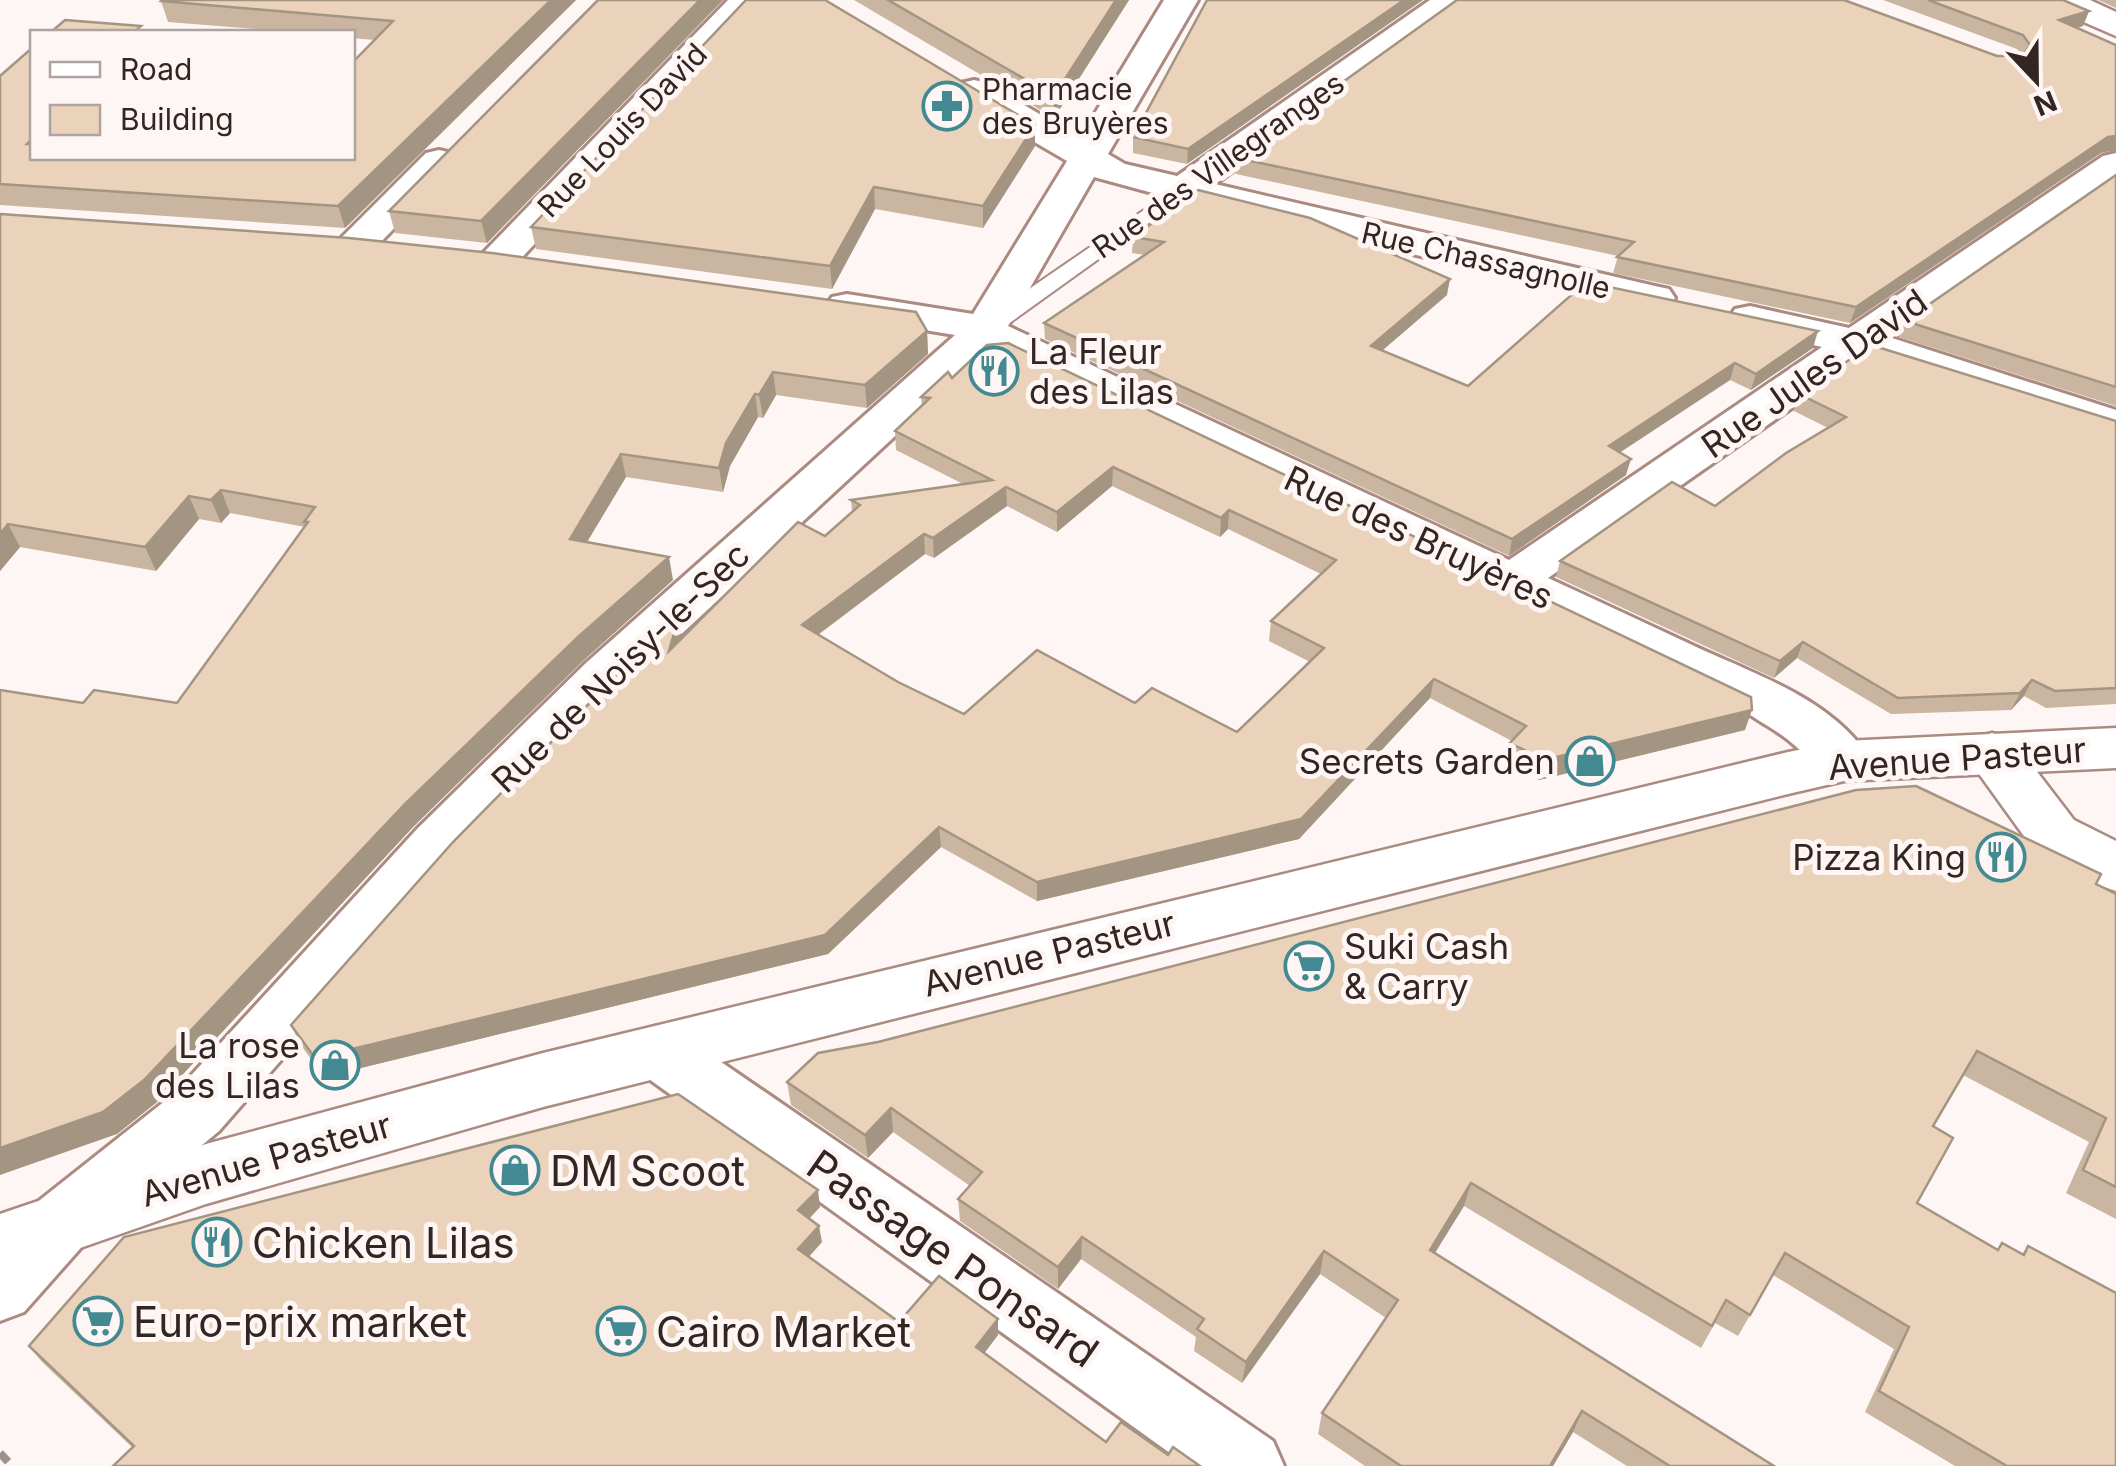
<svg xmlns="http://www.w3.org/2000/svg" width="2116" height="1466" font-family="Inter,sans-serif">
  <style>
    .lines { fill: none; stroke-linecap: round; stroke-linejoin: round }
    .service-casing { stroke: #aa8a81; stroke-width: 4 }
    .minor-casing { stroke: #aa8a81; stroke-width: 6 }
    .tertiary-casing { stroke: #aa8a81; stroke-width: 5 }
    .secondary-casing { stroke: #aa8a81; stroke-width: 5 }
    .path { stroke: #9c918e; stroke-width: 8; stroke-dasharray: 12 6; stroke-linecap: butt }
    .service { fill: #fff; fill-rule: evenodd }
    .minor { fill: #fff; fill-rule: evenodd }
    .tertiary { fill: #fff; fill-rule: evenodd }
    .secondary { fill: #fff; fill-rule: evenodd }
    .wall { fill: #c9b5a0; fill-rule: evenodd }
    .shaded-wall { fill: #a49482 }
    .building { fill: #ead3ba; stroke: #a49482; stroke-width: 2.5; fill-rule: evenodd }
    .labels { text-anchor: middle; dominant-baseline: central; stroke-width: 10; stroke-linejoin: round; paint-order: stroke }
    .far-poi-label { font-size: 30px; fill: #332622; stroke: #fef6f4; text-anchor: start }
    .far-street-label { font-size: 30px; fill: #332622; stroke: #fef6f4 }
    .poi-label { font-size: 35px; fill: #332622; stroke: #fef6f4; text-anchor: end }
    .street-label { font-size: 35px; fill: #332622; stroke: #fef6f4 }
    .near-poi-label { font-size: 42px; fill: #332622; stroke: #fef6f4; text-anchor: start }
    .near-street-label { font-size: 42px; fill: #332622; stroke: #fef6f4 }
  </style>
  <rect width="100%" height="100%" fill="#fef6f4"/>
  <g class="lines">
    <!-- service casing -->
    <g class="service-casing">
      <path id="service" d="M1182 184 1192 190 1189 194 997 332H981L978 327 981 322Z"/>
    </g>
    <!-- minor casing -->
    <g class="minor-casing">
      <g id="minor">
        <path d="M728 0H763L512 268 498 272 484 268 478 260 484 252Z"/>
        <path d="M1164 0H1198L1108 154 1125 164 1177 176 1430 0H1469L1215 184 1655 286 1669 289 1675 298 1669 307 1655 310 1182 201 1094 177 1008 326 1509 560 1822 347 1735 327 1729 318 1735 309 1750 306 1849 328 2103 156 2116 153V181L1892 338 2116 410V438L1865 357 1548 578C1596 600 1643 622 1690 644 1751 673 1835 699 1871 761L1863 775C1828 785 1818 765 1793 744 1781 733 1765 725 1752 716L989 349 622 689 457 859 219 1131 86 1242 24 1312 0 1321V1243L40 1200 175 1093 417 829 586 663 955 335 832 315 826 306 832 297 847 294 973 314 1067 161 961 99 956 91 961 83 974 80 987 83 1080 138Z"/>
        <path d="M439 150 452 153 458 161 452 169 370 253 356 257 342 253 336 245 342 237 426 153Z"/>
        <path d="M657 1026 679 1033 1273 1441 1284 1466H1188L635 1069 627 1051 635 1033Z"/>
      </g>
    </g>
    <!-- tertiary casing -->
    <g class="tertiary-casing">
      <g id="tertiary">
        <path d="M2044 0H2090L2116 12V36L2049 7Z"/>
        <path d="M1992 733 2012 739 2074 820 2116 841V891L2095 884 2034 850 1964 753 1972 739Z"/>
      </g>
    </g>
    <!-- secondary casing -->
    <g class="secondary-casing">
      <path id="secondary" d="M2116 728V768L1844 781 1788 794 543 1107 206 1204 0 1276V1214L206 1144 543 1053 1788 752 1844 741Z"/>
    </g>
    <!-- path -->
    <path class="path" d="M0 1453 12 1466"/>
    <!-- service -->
    <use href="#service" class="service"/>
    <!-- minor -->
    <use href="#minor" class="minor"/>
    <!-- tertiary -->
    <use href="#tertiary" class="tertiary"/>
    <!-- secondary -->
    <use href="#secondary" class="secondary"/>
  </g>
  <!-- wall -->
  <g class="wall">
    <path d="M162 0H576L345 228 0 205V76L32 158H352L375 40 352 38V32H293L168 22 161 1Z"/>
    <path d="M598 0H723L487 243 395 233 389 211Z"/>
    <path d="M854 0H1129L1054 118Z"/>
    <path d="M1207 0 1187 164 1133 153V137Z"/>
    <path d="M1883 0H2063L2089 11 2083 26 2076 28 2101 153 1850 323 1613 273 1618 256 1236 174 1237 158 1997 56H2022L2017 49Z"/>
    <path d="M2098 0H2116V8Z"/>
    <path d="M1035 146 983 228 875 209 832 289 536 249 531 227Z"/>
    <path d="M2116 175V406L1899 337 1905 321Z"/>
    <path d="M0 214 927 331 928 354 867 408 776 395 763 418 758 417 730 466 723 492 626 477 587 542 673 580 584 660 414 826 157 1102 117 1134 83 703H177L305 527 230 513 221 523 199 519 156 571 20 547 0 571Z"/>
    <path d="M1133 237 1447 295 1382 350 1468 386 1813 348 1751 390 1730 380 1620 452 1626 475 1509 556 1045 339 1044 323 1145 255 1132 253Z"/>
    <path d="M952 378 1745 730 1539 780 1506 762 1512 741 1430 698 1299 839 1037 901 941 847 828 954 324 1077 300 1044 291 1025 681 638 825 536 852 512 851 500 963 484 896 450 895 431 922 406 921 397ZM1112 486 1220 537 1228 529 1321 574 1271 621 1269 641 1310 662 1237 732 1135 703 964 714 898 682 818 635 925 554 934 558 1007 506 1057 532Z"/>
    <path d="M1799 394 2116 421V704L2046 708 2024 696 2011 710 1891 714 1797 658 1774 678 1556 577 1560 561 1715 506 1828 428 1794 411Z"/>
    <path d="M2096 884 2116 894V1219L2066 1193 2089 1142 1963 1075 1933 1126 1917 1203 1997 1250 2002 1243 2022 1254 2028 1246 2116 1466H1955L1865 1412 1894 1349 1773 1275 1738 1336 1715 1323 1701 1348 1464 1206 1435 1253 1774 1466H1627L1573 1432 1553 1466H1365L1318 1434 1322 1413 1386 1318 1320 1274 1242 1383 1194 1351 1196 1337 1081 1259 1058 1289 960 1221 958 1199 970 1186 893 1132 868 1158 791 1105 787 1082Z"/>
    <path d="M820 1207 809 1219 822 1242 809 1257 899 1322 998 1335 984 1353 1106 1442 1168 1455 1200 1466 133 1448 42 1362 29 1346Z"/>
  </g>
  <!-- shaded-wall -->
  <g class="shaded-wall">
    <path d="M551 0H576L345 228 338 206Z"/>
    <path d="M700 0H723L487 243 481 221Z"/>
    <path d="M1116 0H1129L1054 118V96Z"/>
    <path d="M1404 0H1423L1187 164 1188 149Z"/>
    <path d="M2089 11 2083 26 2053 35 2059 20Z"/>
    <path d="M1035 125V146L983 228V206Z"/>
    <path d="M2116 136V150L2101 153 1850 323 1856 307 2108 137Z"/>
    <path d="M874 187 875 209 832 289 830 266Z"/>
    <path d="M1450 279 1447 295 1369 362 1371 346Z"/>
    <path d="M927 331 928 354 867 408 865 385Z"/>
    <path d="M1818 331 1813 348 1751 390 1756 374Z"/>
    <path d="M1735 363 1730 380 1604 463 1609 446Z"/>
    <path d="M773 372 776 395 763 418 759 395Z"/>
    <path d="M755 394 758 417 730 466 723 492 719 468 726 443Z"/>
    <path d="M621 454 626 477 575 562 570 539Z"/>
    <path d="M1631 459 1626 475 1509 556 1512 539Z"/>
    <path d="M1113 467 1112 486 1057 532V512Z"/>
    <path d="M1006 487 1007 506 934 558 933 538Z"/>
    <path d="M221 490 230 513 221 523 211 500Z"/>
    <path d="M189 496 199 519 156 571 145 547Z"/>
    <path d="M1229 510 1228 529 1220 537 1221 518Z"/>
    <path d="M8 524 20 547 0 571V534Z"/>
    <path d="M924 534 925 554 804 645 802 625Z"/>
    <path d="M669 557 673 580 584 660 414 826 157 1102 117 1134 0 1175V1148L406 803 578 637Z"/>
    <path d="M678 619 682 639 669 651Z"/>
    <path d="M1803 642 1797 658 1774 678 1780 661Z"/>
    <path d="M1434 679 1430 698 1299 839 1037 901V882Z"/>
    <path d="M2032 680 2024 696 2011 710 2020 693Z"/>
    <path d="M1752 710 1745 730 1539 780 1544 760Z"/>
    <path d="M939 827 941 847 828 954 324 1077 315 1058Z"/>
    <path d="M891 1108 893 1132 868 1158 865 1135Z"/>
    <path d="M1471 1183 1464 1206 1423 1272 1430 1250Z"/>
    <path d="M818 1190 820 1207 801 1227 798 1210Z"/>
    <path d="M819 1226 822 1242 801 1265 798 1249Z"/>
    <path d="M1082 1237 1081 1259 1058 1289V1267Z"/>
    <path d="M1324 1251 1320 1274 1242 1383 1246 1362Z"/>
    <path d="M998 1319V1335L977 1363 976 1347Z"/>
    <path d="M1582 1411 1573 1432 1553 1466H1550Z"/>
  </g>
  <!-- building -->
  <g class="building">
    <path d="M162 0H551L338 206 0 184V76L32 48V139L27 144H32V158H352V63L393 21 161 1Z"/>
    <path d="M598 0H700L481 221 389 211Z"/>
    <path d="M746 0H825L1035 125 983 206 874 187 830 266 531 227Z"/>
    <path d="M888 0H1116L1054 96Z"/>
    <path d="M1207 0H1404L1188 149 1133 137Z"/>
    <path d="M1457 0H1844L1997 56H2023L2030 45 2023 35 1928 0H2063L2089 11 2059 20 2116 45V136L2108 137 1856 307 1617 257 1634 242 1237 158Z"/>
    <path d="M65 20 141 26 134 32H51Z"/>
    <path d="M2116 175V387L1905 321Z"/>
    <path d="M1198 190 1310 218 1450 279 1371 346 1468 386 1586 282 1818 331 1756 374 1735 363 1609 446 1631 459 1512 539 1044 323 1164 242 1133 237Z"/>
    <path d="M0 214 349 238 492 253 916 312 927 331 865 385 773 372 759 395 755 394 726 443 719 468 621 454 570 539 669 557 578 637 406 803 144 1080 103 1112 0 1148V690L83 703 94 690 177 703 308 522H304L315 507 221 490 211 500 189 496 145 547 8 524 0 534Z"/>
    <path d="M1008 343 1751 697 1752 710 1544 760 1510 743 1526 726 1434 679 1301 819 1037 882 939 827 825 935 315 1058 291 1025 453 842 620 672 678 619 669 651 798 522 825 536 860 505 851 500 992 480 895 431 930 398 921 397 948 372 952 378 987 345ZM1113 467 1221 518 1229 510 1336 560 1271 621 1324 648 1237 732 1152 688 1135 703 1037 650 964 714 898 682 802 625 924 534 933 538 1006 487 1057 512Z"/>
    <path d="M1871 345 2116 421V688L2055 691 2032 680 2020 693 1898 698 1803 642 1780 661 1560 561 1672 482 1715 506 1786 453 1846 417 1799 394Z"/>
    <path d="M1916 786 2101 874 2096 884 2116 894V1187L2083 1170 2106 1118 1977 1051 1933 1126 1953 1138 1917 1203 1998 1250 2002 1243 2024 1255 2028 1246 2116 1293V1466H2007L1879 1391 1909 1327 1785 1253 1750 1315 1726 1300 1712 1326 1471 1183 1430 1250 1774 1466H1670L1582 1411 1550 1466H1401L1322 1413 1398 1300 1324 1251 1246 1362 1197 1329 1204 1319 1082 1237 1058 1267 958 1199 982 1172 891 1108 865 1135 787 1082 818 1053 878 1042 1856 790Z"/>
    <path d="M678 1094 818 1190 798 1210 819 1226 798 1249 899 1322 939 1276 998 1319 976 1347 1106 1442 1121 1422 1168 1455 1173 1447 1200 1466H113L134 1446 29 1346 124 1237Z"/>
  </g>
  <!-- icons -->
  <defs>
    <g id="pharmacy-ring" transform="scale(2.5)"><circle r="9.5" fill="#fef6f4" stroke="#428991" stroke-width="1.5"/><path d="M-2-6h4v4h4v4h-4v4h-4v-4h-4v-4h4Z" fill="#428991"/></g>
    <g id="restaurant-ring" transform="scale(2.5)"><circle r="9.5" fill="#fef6f4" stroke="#428991" stroke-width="1.5"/><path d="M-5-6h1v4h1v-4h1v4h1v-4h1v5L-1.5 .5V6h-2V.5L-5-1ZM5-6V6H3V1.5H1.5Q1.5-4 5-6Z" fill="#428991"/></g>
    <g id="shop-ring" transform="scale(2.5)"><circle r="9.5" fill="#fef6f4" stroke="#428991" stroke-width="1.5"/><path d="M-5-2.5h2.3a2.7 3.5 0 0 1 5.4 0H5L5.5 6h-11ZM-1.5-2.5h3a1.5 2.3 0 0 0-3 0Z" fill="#428991"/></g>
    <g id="supermarket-ring" transform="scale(2.5)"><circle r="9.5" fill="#fef6f4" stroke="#428991" stroke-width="1.5"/><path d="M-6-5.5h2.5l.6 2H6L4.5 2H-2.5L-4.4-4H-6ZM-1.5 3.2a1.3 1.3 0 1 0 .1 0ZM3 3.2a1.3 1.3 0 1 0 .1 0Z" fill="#428991"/></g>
  </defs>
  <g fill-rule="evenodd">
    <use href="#pharmacy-ring" x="947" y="106"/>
    <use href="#restaurant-ring" x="994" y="371"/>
    <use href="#shop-ring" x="1590" y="761"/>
    <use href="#restaurant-ring" x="2001" y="857"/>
    <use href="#supermarket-ring" x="1309" y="966"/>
    <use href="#shop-ring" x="335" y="1065"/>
    <use href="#shop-ring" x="515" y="1170"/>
    <use href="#restaurant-ring" x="217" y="1242"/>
    <use href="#supermarket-ring" x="98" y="1321"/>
    <use href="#supermarket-ring" x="621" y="1331"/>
  </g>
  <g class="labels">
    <!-- far-poi labels -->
    <g class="far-poi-label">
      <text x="982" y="89">Pharmacie<tspan x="982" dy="34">des Bruyères</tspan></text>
    </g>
    <!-- far-street labels -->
    <g class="far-street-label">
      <text transform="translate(622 130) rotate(-46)">Rue Louis David</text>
      <text transform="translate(1218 165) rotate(-35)">Rue des Villegranges</text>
      <text transform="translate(1486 260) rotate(13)">Rue Chassagnolle</text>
    </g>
    <!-- poi labels -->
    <g class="poi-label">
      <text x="1029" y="351" text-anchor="start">La Fleur<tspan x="1029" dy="40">des Lilas</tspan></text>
      <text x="1555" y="761">Secrets Garden</text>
      <text x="1966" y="857">Pizza King</text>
      <text x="1344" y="946" text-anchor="start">Suki Cash<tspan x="1344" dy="40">&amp; Carry</tspan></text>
      <text x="300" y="1045">La rose<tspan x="300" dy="40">des Lilas</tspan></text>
    </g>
    <!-- street labels -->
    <g class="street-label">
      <text transform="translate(1814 373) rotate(-35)">Rue Jules David</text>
      <text transform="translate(1419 537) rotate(25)">Rue des Bruyères</text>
      <text transform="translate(620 667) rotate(-44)">Rue de Noisy-le-Sec</text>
      <text transform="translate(1957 758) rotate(-4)">Avenue Pasteur</text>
      <text transform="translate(1049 953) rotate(-14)">Avenue Pasteur</text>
      <text transform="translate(266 1159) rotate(-16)">Avenue Pasteur</text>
    </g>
    <!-- near-poi labels -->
    <g class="near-poi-label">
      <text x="550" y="1170">DM Scoot</text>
      <text x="252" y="1242">Chicken Lilas</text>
      <text x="133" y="1321">Euro-prix market</text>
      <text x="656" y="1331">Cairo Market</text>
    </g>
    <!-- near-street labels -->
    <g class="near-street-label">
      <text transform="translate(953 1258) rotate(35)">Passage Ponsard</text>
    </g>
  </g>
  <!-- legend -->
  <rect x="30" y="30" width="325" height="130" fill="#fef6f4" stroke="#ada3a0" stroke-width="2.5"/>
  <rect x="50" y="62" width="50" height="15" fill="#ffffff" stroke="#ada3a0" stroke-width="2.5"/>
  <text x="120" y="80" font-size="30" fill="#332622">Road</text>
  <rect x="50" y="105" width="50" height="30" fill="#ead3ba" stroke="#ada3a0" stroke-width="2.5"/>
  <text x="120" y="130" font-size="30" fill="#332622">Building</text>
  <!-- north arrow -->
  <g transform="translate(2036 80) rotate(158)" stroke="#fef6f4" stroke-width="8" paint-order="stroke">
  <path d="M0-8L18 38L0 25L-18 38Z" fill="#332622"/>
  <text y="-15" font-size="28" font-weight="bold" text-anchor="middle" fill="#332622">N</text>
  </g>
</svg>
